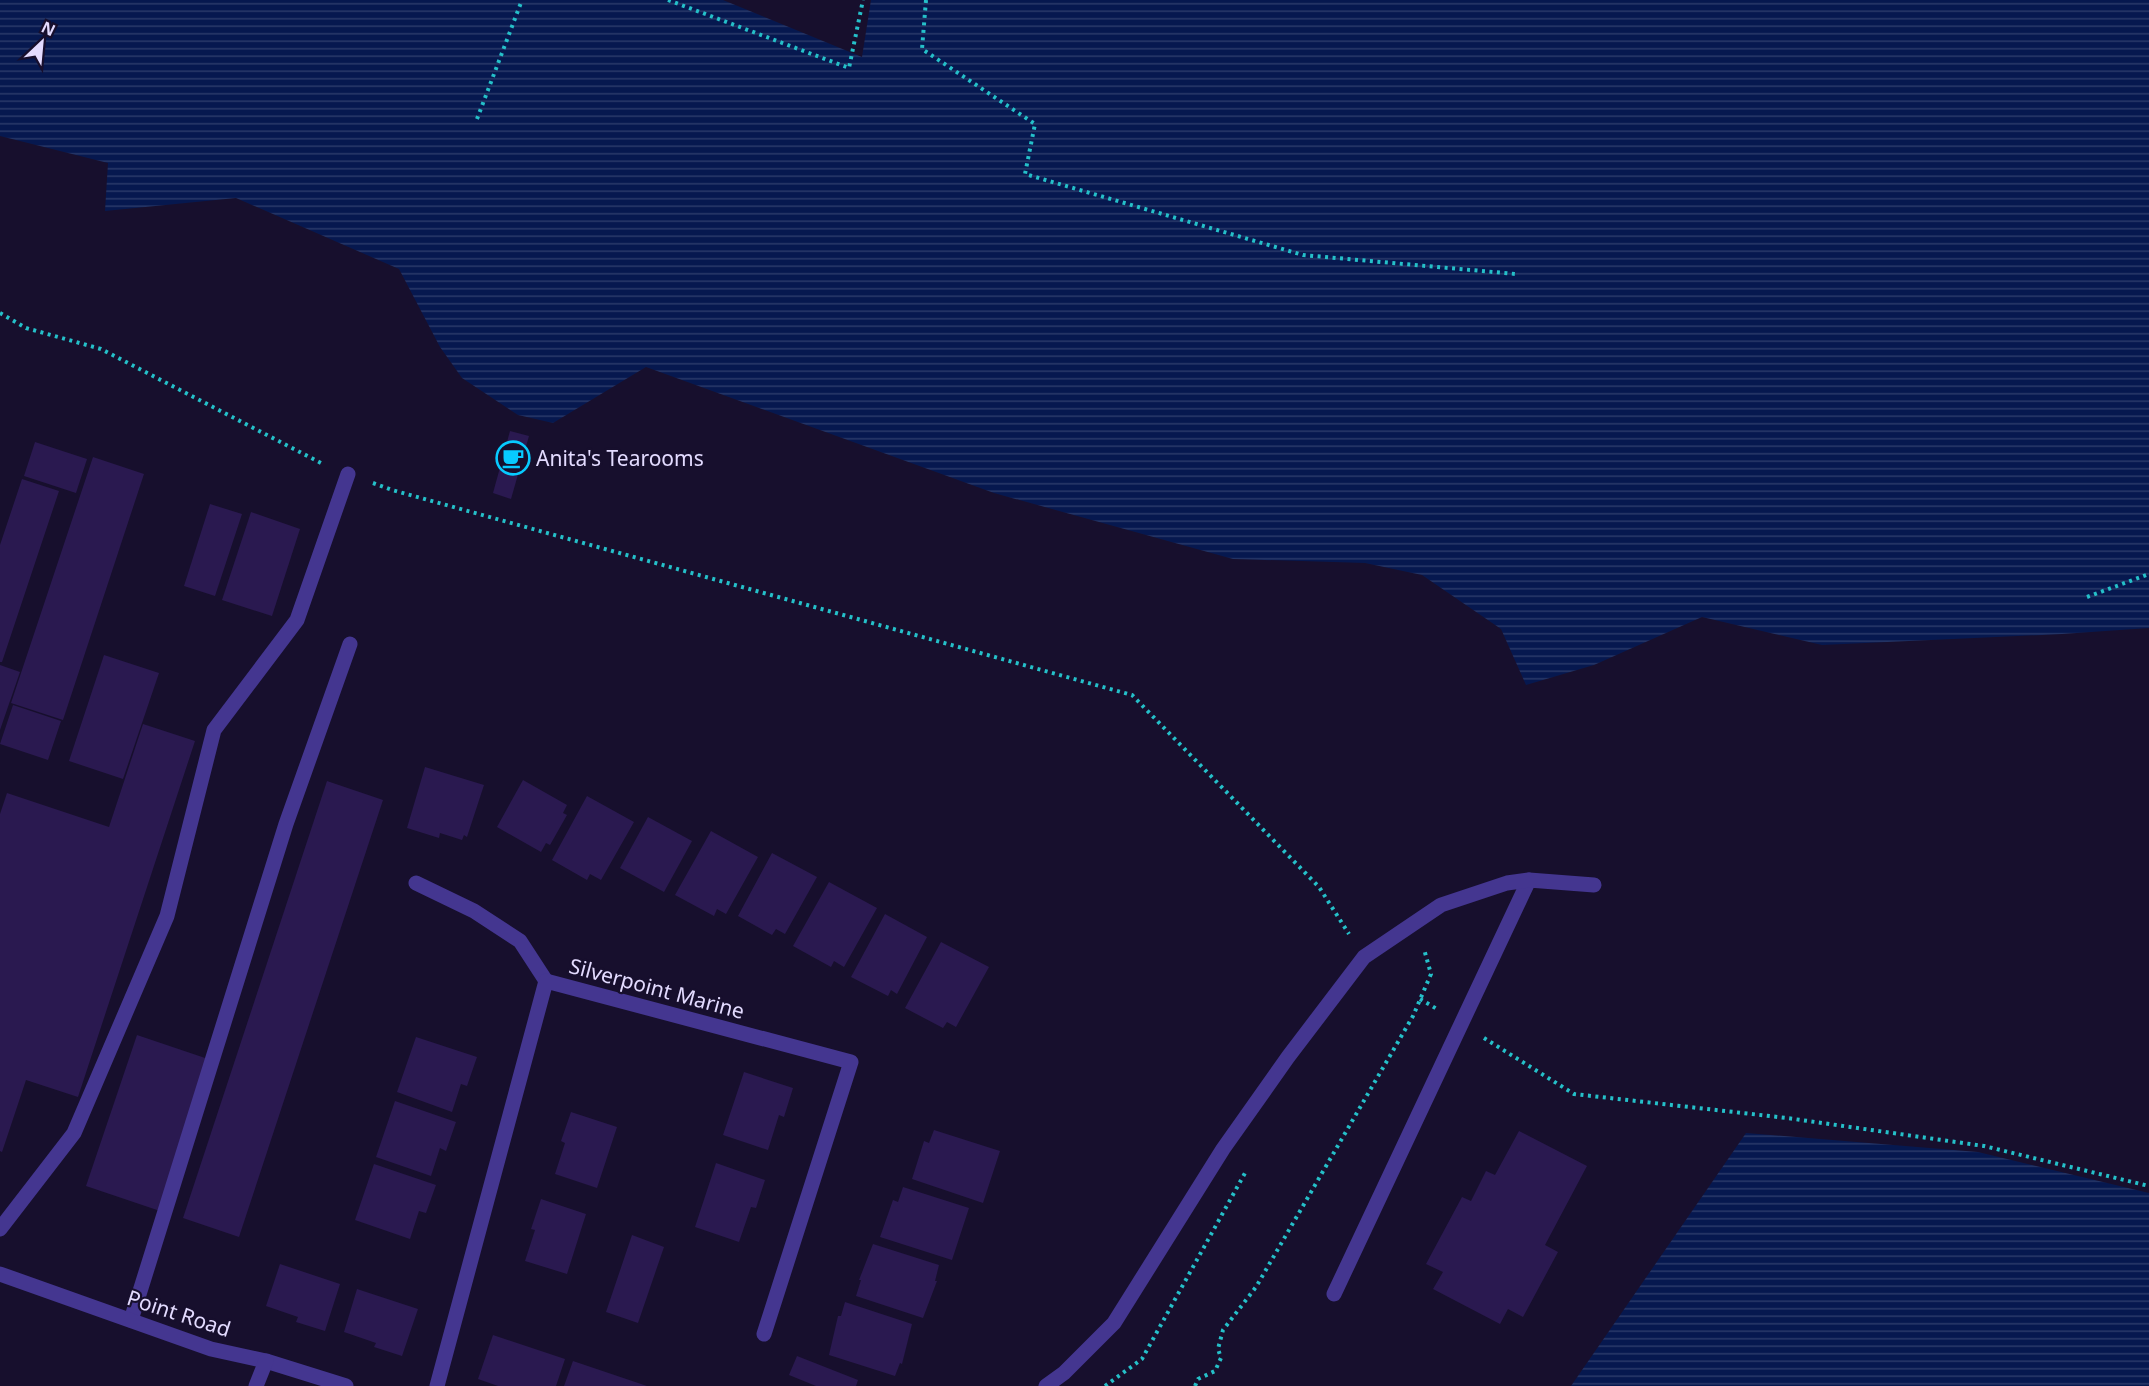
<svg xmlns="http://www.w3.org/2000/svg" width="2149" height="1386" font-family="'Noto Sans',sans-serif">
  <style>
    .water { fill: url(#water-rules) }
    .building { fill: #2a1950 }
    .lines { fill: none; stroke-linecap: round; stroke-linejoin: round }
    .path { stroke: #25c0c9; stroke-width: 4; stroke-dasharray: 3 4.5; stroke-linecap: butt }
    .lane { stroke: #443690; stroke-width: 15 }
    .street { stroke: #443690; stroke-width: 15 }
    .labels { text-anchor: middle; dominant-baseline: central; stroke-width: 4.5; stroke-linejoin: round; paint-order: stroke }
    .poi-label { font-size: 21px; fill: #e3dbff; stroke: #170f2d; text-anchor: start }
    .street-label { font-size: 21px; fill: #e3dbff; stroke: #170f2d }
  </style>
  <defs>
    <pattern id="water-rules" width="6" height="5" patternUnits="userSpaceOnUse" patternTransform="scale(1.5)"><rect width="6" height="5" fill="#06184f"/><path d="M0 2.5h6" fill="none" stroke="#2a3969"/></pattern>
  </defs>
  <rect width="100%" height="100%" fill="#170f2d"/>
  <!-- water -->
  <g class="water">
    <path d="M0 0H723L862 57 871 0H2149V628L2062 634 1822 645 1702 617 1594 665 1526 685 1501 629 1422 575 1365 563 1233 559 994 493 646 367 553 423 518 415 462 378 440 347 399 269 236 198 105 211 108 163 0 136Z"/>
    <path d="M1746 1133 1978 1152 2149 1193V1386H1571Z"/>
  </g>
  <!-- building -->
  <g class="building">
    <path d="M510 431 529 436 511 499 493 493Z"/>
    <path d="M35 442 87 459 76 493 24 476Z"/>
    <path d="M93 457 144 474 63 720 11 703Z"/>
    <path d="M22 479 59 491 2 662H0V545Z"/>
    <path d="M210 504 242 514 215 596 184 586Z"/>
    <path d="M251 512 300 529 272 616 222 600Z"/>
    <path d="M104 655 159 673 123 779 69 761Z"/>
    <path d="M0 665 20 672 0 730Z"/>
    <path d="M13 705 61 721 48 760 0 744Z"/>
    <path d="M143 724 195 741 78 1097 26 1080 2 1152 0 1151V814L7 793 109 827Z"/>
    <path d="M425 767 484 785 467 837 464 835 462 840 440 833 439 838 407 828Z"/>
    <path d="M523 780 567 805 563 813 567 815 550 845 546 843 541 852 497 827Z"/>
    <path d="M327 781 383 800 239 1237 183 1218Z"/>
    <path d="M587 796 634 822 601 880 590 874 587 880 552 860Z"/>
    <path d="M648 817 692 841 664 892 620 868Z"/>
    <path d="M711 831 758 857 726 914 717 909 714 916 675 895Z"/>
    <path d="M772 853 817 877 785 934 776 929 772 935 738 916Z"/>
    <path d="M829 882 877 908 844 967 834 961 831 967 793 946Z"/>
    <path d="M885 914 927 937 897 994 891 990 888 996 851 977Z"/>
    <path d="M941 942 989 967 956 1027 947 1022 943 1028 905 1008Z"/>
    <path d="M137 1035 211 1060 160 1211 86 1186Z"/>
    <path d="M416 1037 477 1057 467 1086 461 1084 452 1112 397 1092Z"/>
    <path d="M744 1072 793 1088 784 1117 779 1115 768 1150 723 1135Z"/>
    <path d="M395 1101 456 1122 446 1151 440 1148 431 1176 376 1157Z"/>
    <path d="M571 1112 617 1127 597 1188 555 1174 565 1143 561 1141Z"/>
    <path d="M934 1130 1000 1151 983 1203 912 1179 924 1141 929 1143Z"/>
    <path d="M1519 1131 1587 1166 1545 1245 1558 1252 1523 1317 1508 1309 1500 1324 1433 1289 1443 1272 1426 1264 1462 1197 1471 1201 1486 1171 1495 1175Z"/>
    <path d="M716 1163 765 1180 756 1208 751 1207 739 1242 695 1227Z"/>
    <path d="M374 1164 436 1185 426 1213 419 1211 410 1239 355 1220Z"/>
    <path d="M903 1187 969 1208 952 1260 880 1237 893 1200 898 1202Z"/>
    <path d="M541 1199 586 1214 567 1274 525 1261 535 1230 531 1229Z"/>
    <path d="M632 1235 664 1247 638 1323 606 1312Z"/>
    <path d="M873 1244 939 1265 935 1281H937L923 1318 856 1296 861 1280H859Z"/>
    <path d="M280 1264 340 1284 325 1331 296 1322 298 1317 266 1306Z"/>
    <path d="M357 1289 418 1309 402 1356 374 1347 376 1343 344 1332Z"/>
    <path d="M845 1302 912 1324 902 1364 900 1363 895 1376 829 1355 838 1316H841Z"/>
    <path d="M493 1335 565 1359 556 1386H498L478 1379Z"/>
    <path d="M797 1356 858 1380 856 1386H816L789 1375Z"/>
    <path d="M573 1361 647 1386H564Z"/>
  </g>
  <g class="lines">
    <!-- path -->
    <g class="path">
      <path d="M668 0 849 68 863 0"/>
      <path d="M926 0 922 49 1035 124 1025 174 1303 255 1516 274"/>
      <path d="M477 119 522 0"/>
      <path d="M0 313 26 328 101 349 321 463"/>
      <path d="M373 483 392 490 1132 695 1319 887 1349 934"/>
      <path d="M2087 597 2149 574"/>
      <path d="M1420 999 1437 1009"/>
      <path d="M1484 1038 1574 1094 1787 1118 1984 1146 2149 1186"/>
      <path d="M1105 1386 1142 1359 1245 1173"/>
      <path d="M1195 1386 1198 1379 1215 1371 1221 1358 1218 1349 1223 1330 1256 1287 1413 1016 1431 974 1424 949"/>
    </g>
    <!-- lane -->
    <g class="lane">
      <path d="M416 883 474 911 520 941 546 981"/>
      <path d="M0 1229 74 1133 167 916 214 730 297 620 348 474"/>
      <path d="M1334 1294 1529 880"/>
      <path d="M131 1320 286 824 350 644"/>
      <path d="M1046 1386 1064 1373 1114 1323 1223 1149 1288 1057 1364 957 1441 905 1507 883 1529 880 1594 885"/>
    </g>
    <!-- street -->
    <g class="street">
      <path d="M0 1274 211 1349 266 1361 346 1386"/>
      <path d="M256 1386 266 1361"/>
      <path d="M437 1386 546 981 851 1062 764 1334"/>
    </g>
  </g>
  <!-- icons -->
  <defs>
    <g id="cafe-ring" transform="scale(1.725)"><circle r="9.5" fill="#170f2d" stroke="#07caff" stroke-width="1.5"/><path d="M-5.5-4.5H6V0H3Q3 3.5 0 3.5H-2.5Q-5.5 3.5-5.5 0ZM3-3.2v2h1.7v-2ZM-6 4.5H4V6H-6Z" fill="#07caff"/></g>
  </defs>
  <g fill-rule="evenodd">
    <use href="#cafe-ring" x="513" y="458"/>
  </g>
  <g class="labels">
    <!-- poi labels -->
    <g class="poi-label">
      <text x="536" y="458">Anita's Tearooms</text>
    </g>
    <!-- street labels -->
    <g class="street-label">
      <text transform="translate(657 988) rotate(15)">Silverpoint Marine</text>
      <text transform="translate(179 1313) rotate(18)">Point Road</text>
    </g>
  </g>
  <!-- north arrow -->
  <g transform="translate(42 42) rotate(26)" stroke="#170f2d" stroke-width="4.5" paint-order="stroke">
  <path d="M0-4.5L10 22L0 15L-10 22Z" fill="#e3dbff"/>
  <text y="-9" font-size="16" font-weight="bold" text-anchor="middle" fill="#e3dbff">N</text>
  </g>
</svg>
